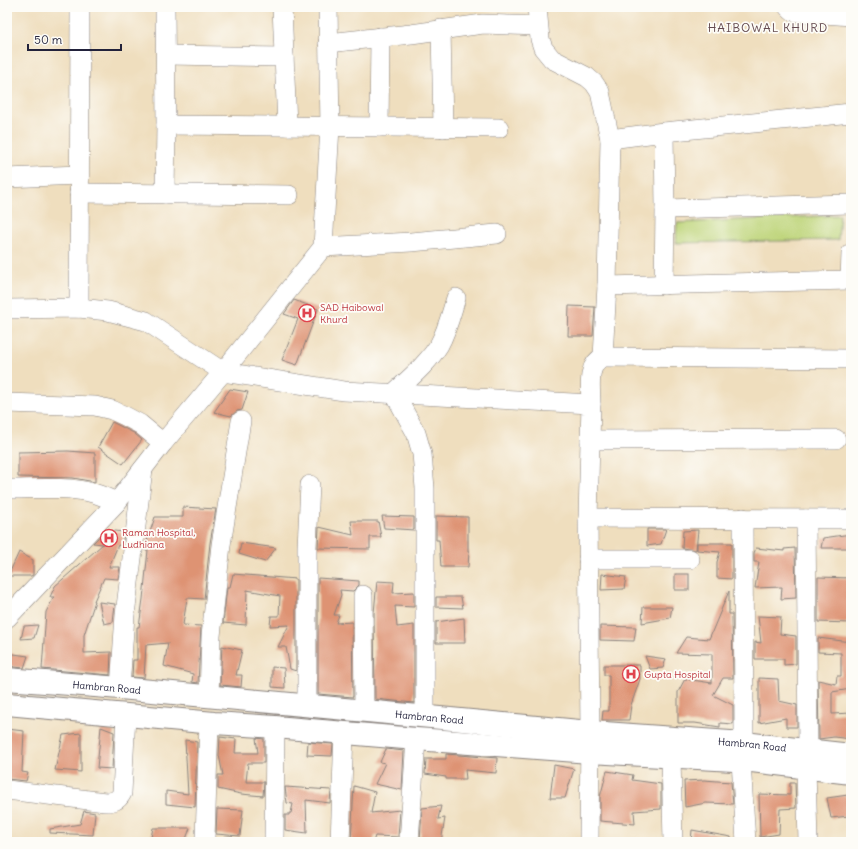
<svg xmlns="http://www.w3.org/2000/svg" width="858" height="849" font-family="Delius,sans-serif">
  <style>
    .green { fill: #bdd478; stroke: #707b5a }
    .building { fill: #de9373 }
    .lines { fill: none; stroke-linecap: round; stroke-linejoin: round }
    .minor-casing { stroke: #88807c; stroke-width: 20 }
    .major-casing { stroke: #88807c; stroke-width: 24 }
    .minor { stroke: #fff; stroke-width: 19 }
    .major { stroke: #fff; stroke-width: 22 }
    .labels { text-anchor: middle; dominant-baseline: central; stroke-width: 3.5; stroke-linejoin: round; paint-order: stroke }
    .health-label { font-size: 10px; fill: #be3a42; stroke: #fdfcf7; text-anchor: start }
    .street-label { font-size: 10px; fill: #22223b; stroke: #fdfcf7 }
    .quarter-label { font-size: 12px; letter-spacing: 1px; fill: #644a4f; stroke: #fdfcf7 }
  </style>
  <rect width="100%" height="100%" fill="#fdfcf7"/>
  <filter id="ink" filterUnits="userSpaceOnUse"><feTurbulence type="fractalNoise" baseFrequency=".025" numOctaves="2"/><feDisplacementMap in="SourceGraphic" scale="8" xChannelSelector="R" yChannelSelector="G"/><feConvolveMatrix kernelMatrix="1 2 1 2 8 2 1 2 1" color-interpolation-filters="sRGB"/></filter>
  <filter id="wash" filterUnits="userSpaceOnUse"><feTurbulence type="fractalNoise" baseFrequency=".012" numOctaves="4" result="noise"/><feDisplacementMap in="SourceGraphic" scale="16" xChannelSelector="R" yChannelSelector="G"/><feGaussianBlur stdDeviation="0.9" result="paint"/><feColorMatrix in="noise" values="0 0 0 0 0 0 0 0 0 0 0 0 0 0 0 0 0 1.4 0 .05"/><feComposite in="paint" operator="in"/></filter>
  <g filter="url(#wash)">
    <rect width="100%" height="100%" fill="#efdebe"/>
    <!-- green -->
    <path class="green" d="M840 215 838 240 676 243 677 223Z"/>
    <g id="blocks">
      <!-- building -->
      <g class="building">
        <path d="M294 300 318 309 297 365 282 360 298 319 284 314Z"/>
        <path d="M569 306 595 307 593 336H568Z"/>
        <path d="M230 389 248 392 242 410 237 411 231 416 214 412Z"/>
        <path d="M112 422 134 433 142 440 123 464 98 447Z"/>
        <path d="M68 451 95 453V482L73 478 18 477V452Z"/>
        <path d="M183 507 216 509 210 543 204 599 187 598 183 625 201 626 198 683 192 682 193 674 164 666 168 643 146 645 144 678 132 677 133 660H137V627H139L143 599 148 550H144L155 517H183Z"/>
        <path d="M382 516 414 517V530L384 528Z"/>
        <path d="M436 516 468 517V551H469L468 567H441L439 540H436Z"/>
        <path d="M351 521H378L381 537H370V549L318 548 319 527 353 535Z"/>
        <path d="M647 529H666L661 544 647 546Z"/>
        <path d="M106 530 124 532 122 546 118 545 109 567H120L118 579 104 578 94 601H95L84 635V653L111 652 110 675 42 669 46 612 54 597H50L55 586 103 544 93 543Z"/>
        <path d="M698 530 696 550 682 548 683 531Z"/>
        <path d="M851 534V548H821L823 538Z"/>
        <path d="M241 543 276 548 265 562 239 554Z"/>
        <path d="M697 543H732V579L717 578V562L720 552 697 550Z"/>
        <path d="M756 548 784 551V549L795 548 796 598 781 599 782 587 755 588 759 562H754V553Z"/>
        <path d="M19 552 33 560V575L31 576H8Z"/>
        <path d="M233 574 296 579V671L290 669 286 647H278L289 625 270 626 271 616H279L280 596 247 590 246 625 223 623 227 587H230Z"/>
        <path d="M602 574 626 577 624 589 601 590Z"/>
        <rect x="675" y="574" width="14" height="16"/>
        <path d="M818 577 851 578V623L818 622Z"/>
        <path d="M318 578 359 581V585L353 591 340 590 341 595 334 615H339L336 623 352 622 353 697 318 694Z"/>
        <path d="M377 581 394 582 393 593 414 592V607L395 606 397 627 414 625V703L375 699 374 613Z"/>
        <path d="M729 591V614H732L733 678H723L713 695 733 705V724L720 723V727L695 723H678V692L685 679 712 683V654L676 653 686 637 709 639Z"/>
        <path d="M436 597H461L463 608 436 607Z"/>
        <path d="M99 602 115 604 113 622 104 624Z"/>
        <path d="M643 607H672L670 618 642 623Z"/>
        <path d="M758 616 781 617 780 634 796 636V664L784 665V659H755V642L761 643Z"/>
        <path d="M464 618 465 643H436V622Z"/>
        <path d="M38 625 34 638 21 639 24 626Z"/>
        <path d="M600 626 636 627 634 641 600 640Z"/>
        <path d="M818 638 851 642V689L832 692V714L851 713V739L834 737 819 739 818 680 836 684 837 676H841V653L818 652Z"/>
        <path d="M222 646 242 650 236 675H242L241 687 220 685Z"/>
        <path d="M7 653 28 656 24 668 14 667 7 664Z"/>
        <path d="M645 656 666 659 663 668 650 669Z"/>
        <path d="M604 665H640V679L631 705 629 720H602L603 711H609V675H604Z"/>
        <path d="M272 667 284 668 285 688 272 687Z"/>
        <path d="M759 678 778 679 779 701 797 705V727H786V718L759 723Z"/>
        <path d="M101 727 114 732 112 769 97 768Z"/>
        <path d="M7 729 24 731 22 772 28 773 26 781 7 779Z"/>
        <path d="M81 733V772L55 770 63 735Z"/>
        <path d="M220 737 236 739 235 753H258L256 738 264 739V763H248L246 782H264L263 796 241 794 218 789V775H223L219 755Z"/>
        <path d="M185 740 197 742 195 807 166 804V791L188 794Z"/>
        <path d="M308 742 333 744 332 756 307 755Z"/>
        <path d="M386 749 404 751 402 790 375 784 385 763 380 762Z"/>
        <path d="M446 754 497 758 496 773 465 770 466 779H446V777L425 774 426 759H446Z"/>
        <path d="M554 765 574 769 565 798H550Z"/>
        <path d="M607 771 633 775 632 780 661 784V809L634 811 635 824 600 821V797Z"/>
        <path d="M704 780 731 782 733 804 706 803 685 807 684 781Z"/>
        <path d="M790 783H795L796 808 780 809 779 834 760 837 759 794 790 795Z"/>
        <path d="M354 786 375 792 371 813 400 810 398 837 375 836 373 842H351Z"/>
        <path d="M285 787 331 790 330 803 306 800 307 833 285 830V815H289V813H291L293 804 287 803Z"/>
        <path d="M848 795 849 816 831 818 827 798Z"/>
        <path d="M441 806 438 819 445 818 441 842H420L422 808Z"/>
        <path d="M217 809 243 810 240 836 216 834Z"/>
        <path d="M84 811 95 813 93 835 50 833V829L80 824Z"/>
        <path d="M153 828H190L185 842H150Z"/>
        <path d="M692 830 731 837V842H691Z"/>
      </g>
    </g>
  </g>
  <g filter="url(#ink)">
    <use href="#blocks" fill-opacity="0" stroke="#88807c" stroke-width="1"/>
    <g class="lines">
      <!-- minor casing -->
      <g class="minor-casing">
        <g id="minor">
          <path d="M165 7 166 125 499 128"/>
          <path d="M282 7 287 126"/>
          <path d="M537 7 540 39 543 48 552 59 587 77 594 83 600 92 610 139"/>
          <path d="M788 7 792 11 797 12 851 16"/>
          <path d="M441 29 443 128"/>
          <path d="M328 43 411 34 483 24 538 26"/>
          <path d="M166 55 284 57"/>
          <path d="M379 127 380 37"/>
          <path d="M7 178 79 175"/>
          <path d="M79 193 289 195"/>
          <path d="M165 194 166 125"/>
          <path d="M665 209 851 204"/>
          <path d="M323 247 411 242 497 234"/>
          <path d="M664 285 665 209 664 132"/>
          <path d="M607 286 850 280 851 253"/>
          <path d="M79 308 80 7"/>
          <path d="M7 309 79 308 108 311 146 321 223 372 344 391 591 404 588 518 590 732 589 842"/>
          <path d="M603 357 851 359"/>
          <path d="M7 403 95 406 112 410 125 416 140 424 163 443"/>
          <path d="M591 404C591 388 586 365 603 357L607 286 610 139 664 132 851 113"/>
          <path d="M590 440 836 439"/>
          <path d="M7 489C35 489 66 486 93 493 101 495 109 499 117 502"/>
          <path d="M588 518 851 519"/>
          <path d="M743 518 744 743"/>
          <path d="M806 519 808 750"/>
          <path d="M588 559H690"/>
          <path d="M363 595 364 711"/>
          <path d="M7 618 117 502 163 443 223 372 323 247 330 127 328 7"/>
          <path d="M120 688 125 615 143 469"/>
          <path d="M209 696 211 636 221 545 241 421"/>
          <path d="M307 706V547L310 485"/>
          <path d="M425 717V488L422 454 416 433 394 393C410 378 428 363 439 345 447 331 451 314 456 298"/>
          <path d="M671 757 673 842"/>
          <path d="M741 761 746 842"/>
          <path d="M806 768 808 842"/>
          <path d="M7 790 105 802C113 802 118 801 122 793L126 715"/>
          <path d="M206 842 205 838 209 723"/>
          <path d="M274 842 275 727"/>
          <path d="M340 842 344 733"/>
          <path d="M409 842 416 739"/>
        </g>
      </g>
      <!-- major casing -->
      <g class="major-casing">
        <g id="major">
          <path id="s1" d="M7 679 120 688 590 732 744 743 851 755"/>
          <path d="M7 704 214 723 275 727 416 739 590 752 752 761 851 773"/>
        </g>
      </g>
      <!-- minor -->
      <use href="#minor" class="minor"/>
      <!-- major -->
      <use href="#major" class="major"/>
    </g>
  </g>
  <!-- icons -->
  <defs>
    <g id="hospital-ring" transform="scale(0.9)"><circle r="9.5" fill="#fdfcf7" stroke="#e0444e" stroke-width="1.5"/><path d="M-5-5h3v3.5h4V-5h3V5h-3V1.5h-4V5h-3Z" fill="#e0444e"/></g>
  </defs>
  <g fill-rule="evenodd">
    <use href="#hospital-ring" x="307" y="313"/>
    <use href="#hospital-ring" x="109" y="538"/>
    <use href="#hospital-ring" x="631" y="674"/>
  </g>
  <g class="labels">
    <!-- health labels -->
    <g class="health-label">
      <text x="320" y="307">SAD Haibowal<tspan x="320" dy="12">Khurd</tspan></text>
      <text x="122" y="532">Raman Hospital,<tspan x="122" dy="12">Ludhiana</tspan></text>
      <text x="644" y="674">Gupta Hospital</text>
    </g>
    <!-- street labels -->
    <g class="street-label">
      <text stroke="none"><textPath href="#s1" startOffset="100">Hambran Road</textPath></text>
      <text stroke="none"><textPath href="#s1" startOffset="424">Hambran Road</textPath></text>
      <text stroke="none"><textPath href="#s1" startOffset="748">Hambran Road</textPath></text>
    </g>
    <!-- quarter labels -->
    <g class="quarter-label">
      <text x="768" y="27">HAIBOWAL KHURD</text>
    </g>
  </g>
  <!-- margin -->
  <rect width="858" height="849" fill="none" stroke="#fdfcf7" stroke-width="24"/>
  <!-- scale -->
  <path d="M28 44v6h93v-6" fill="none" stroke="#22223b" stroke-width="2"/>
  <text x="34" y="44" font-size="12" fill="#22223b" stroke="#fdfcf7" stroke-width="3" paint-order="stroke">50 m</text>
</svg>
